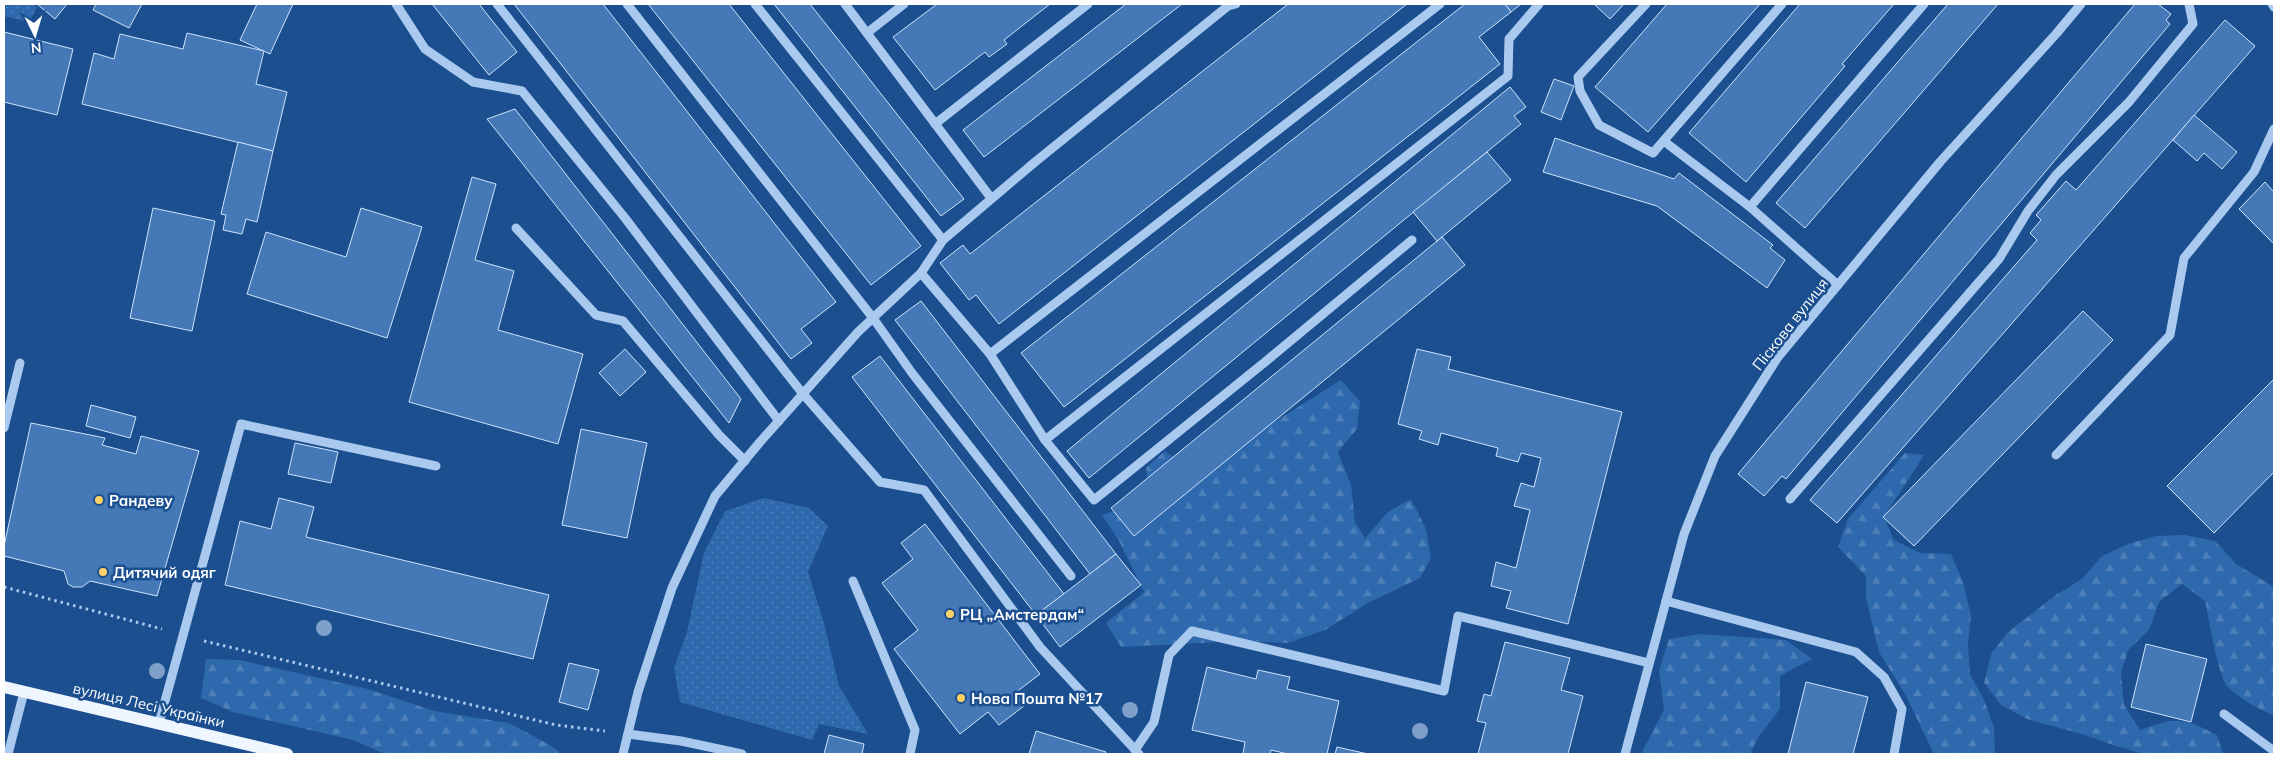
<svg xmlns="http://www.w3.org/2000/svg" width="2278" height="758" font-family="Mulish,sans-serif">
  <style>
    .grass { fill: url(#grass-dots) }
    .forest { fill: url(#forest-firs) }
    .building { fill: #4478b7; stroke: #cfe3fa }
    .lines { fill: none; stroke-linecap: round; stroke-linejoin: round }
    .path { stroke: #a9c9ee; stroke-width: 3; stroke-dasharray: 2.5 4; stroke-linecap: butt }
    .minor { stroke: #a9c9ee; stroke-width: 9 }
    .major { stroke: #f0f6ff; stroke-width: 12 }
    .tree { fill: #7ea0ca }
    .poi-dot { fill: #ffd166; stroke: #1b4f8f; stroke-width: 2 }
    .labels { text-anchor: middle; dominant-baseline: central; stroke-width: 5; stroke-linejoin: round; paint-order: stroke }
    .street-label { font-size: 15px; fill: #fff; stroke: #1b4f8f }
    .poi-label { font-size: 15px; font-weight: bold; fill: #fff; stroke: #1b4f8f; text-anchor: start }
  </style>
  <defs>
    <pattern id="grass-dots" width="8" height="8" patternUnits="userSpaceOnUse" patternTransform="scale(1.25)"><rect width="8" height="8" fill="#2e69ad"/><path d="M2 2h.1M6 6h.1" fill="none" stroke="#4d80b9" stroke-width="1.8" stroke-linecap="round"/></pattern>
    <pattern id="forest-firs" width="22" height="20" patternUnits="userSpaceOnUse" patternTransform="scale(1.25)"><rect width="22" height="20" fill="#2e69ad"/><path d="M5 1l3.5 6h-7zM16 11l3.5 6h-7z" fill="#4d80b9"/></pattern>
  </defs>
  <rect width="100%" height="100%" fill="#1b4f8f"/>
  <!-- grass -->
  <g class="grass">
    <path d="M4 4H32L37 7 29 22 4 16Z"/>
    <path d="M764 498 809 508 828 526 808 572 825 627 839 686 868 734 819 724 812 740 680 702 674 668 687 632 704 553 725 511Z"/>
  </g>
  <!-- forest -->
  <g class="forest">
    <path d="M1341 380 1360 401 1357 429 1338 452 1351 485 1355 522 1365 538 1388 512 1411 499 1426 529 1431 558 1420 578 1366 604 1325 630 1288 643 1239 641 1121 647 1106 623 1144 592 1119 541 1102 515 1151 499 1146 468 1165 451 1186 467 1227 452Z"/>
    <path d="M1905 453 1924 455 1884 517 1894 540 1920 553 1951 554 1963 582 1971 616 1968 644 1970 674 1984 700 1994 727 1995 754H1934L1905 694 1879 652 1866 598V576L1838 547 1848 519Z"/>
    <path d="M2185 535 2215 541 2236 564 2274 587V716C2258 708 2241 700 2228 687 2218 678 2209 618 2205 601L2182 584 2159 602 2149 630 2128 650 2121 673 2124 705 2140 730C2177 717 2182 717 2217 735L2223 754H2143L2113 745 2085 735 2027 719 2001 705 1984 683 1991 654 2008 632 2056 595 2082 579 2102 556 2128 544 2156 536Z"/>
    <path d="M1699 634 1786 640 1812 659 1780 676V709L1759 736 1750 754H1641L1664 710 1659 671 1669 639Z"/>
    <path d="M206 659 240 660 368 689 434 711 509 723 550 745 559 752 557 754H385L353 740 233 712 201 698Z"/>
  </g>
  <!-- building -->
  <g class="building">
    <path d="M37 4H67L55 19Z"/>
    <path d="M96 4H142L129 28 93 10Z"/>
    <path d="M257 4H293L270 54 240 40Z"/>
    <path d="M432 4H479L517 52 489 75Z"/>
    <path d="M514 4H603L836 302 801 329 812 343 791 359Z"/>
    <path d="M648 4H729L921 246 871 285Z"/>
    <path d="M774 4H810L964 199 941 216Z"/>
    <path d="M937 4H1050L1004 40 1007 44 989 57 985 52 935 90 893 37Z"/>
    <path d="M1126 4H1182L984 157 963 130Z"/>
    <path d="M1288 4H1407L999 324 976 295 969 300 940 263 963 245 970 254Z"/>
    <path d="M1465 4H1505L1511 12 1479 37 1500 64 1064 407 1021 353Z"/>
    <path d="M1505 4H1521L1511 12Z"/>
    <path d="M1594 4H1624L1610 19Z"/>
    <path d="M1667 4H1760L1648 132 1595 87Z"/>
    <path d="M1800 4H1894L1842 64 1845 66 1746 182 1689 133Z"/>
    <path d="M1948 4H1998L1805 228 1776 203Z"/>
    <path d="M2135 4H2158L2171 14 2166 20 2170 24 1786 479 1782 476 1764 496 1738 474Z"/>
    <path d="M2225 20 2255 46 1837 523 1810 500 2037 240 2030 233 2041 220 2036 215 2066 181 2076 190Z"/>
    <path d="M4 32 73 49 57 115 4 102Z"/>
    <path d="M187 33 264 51 256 84 287 92 273 151 82 104 94 53 114 59 120 34 183 49Z"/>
    <path d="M1554 79 1574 86 1561 120 1541 112Z"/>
    <path d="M1510 87 1526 107 1514 116 1521 124 1089 478 1067 451Z"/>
    <path d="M515 109 741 399 729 423 487 119Z"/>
    <path d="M2194 115 2237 152 2222 169 2204 153 2197 161 2173 140Z"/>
    <path d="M1555 138 1674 179 1679 173 1773 245 1770 248 1785 260 1767 288 1657 206 1543 172Z"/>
    <path d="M238 142 273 151 257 222 246 219 242 234 223 230 226 215 221 214Z"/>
    <path d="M1487 152 1511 180 1437 241 1413 212Z"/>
    <path d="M472 177 496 184 475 260 514 271 498 330 583 354 558 444 409 402Z"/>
    <path d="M2265 182 2274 192V244L2239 209Z"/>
    <path d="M153 208 215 221 192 331 130 318Z"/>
    <path d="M361 208 422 227 387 338 247 294 266 232 346 257Z"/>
    <path d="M1442 237 1465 265 1134 536 1111 508Z"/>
    <path d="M921 301 1116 554 1090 574 895 320Z"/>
    <path d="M2083 311 2113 340 1914 546 1883 517Z"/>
    <path d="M625 349 646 372 620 396 599 373Z"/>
    <path d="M1417 349 1451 357 1448 369 1622 412 1568 624 1506 608 1511 591 1491 586 1496 562 1516 568 1530 510 1514 506 1521 483 1534 487 1541 458 1521 453 1518 462 1496 456 1498 448 1441 433 1438 445 1419 439 1422 431 1398 424Z"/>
    <path d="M880 356 1064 594 1036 615 852 377Z"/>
    <path d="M2274 379V472L2214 533 2167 486Z"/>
    <path d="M91 405 136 417 130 438 86 426Z"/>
    <path d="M31 423 105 438 102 445 136 454 141 436 199 451 157 596 90 581 82 587H73L68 584 64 571 4 556V546Z"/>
    <path d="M581 429 647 443 627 538 562 525Z"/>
    <path d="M295 443 338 452 331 483 288 474Z"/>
    <path d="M279 498 314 507 306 537 549 595 533 659 225 585 240 521 271 529Z"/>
    <path d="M925 524 1040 674 1015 693 1024 706 999 725 988 712 960 734 894 649 918 630 882 583 913 559 901 543Z"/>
    <path d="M1116 554 1141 585 1060 647 1036 615Z"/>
    <path d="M1505 642 1570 658 1561 690 1583 696 1568 754H1478L1486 723 1477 721 1484 694 1491 696Z"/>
    <path d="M2146 644 2207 659 2191 722 2131 707Z"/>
    <path d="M569 663 599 670 588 710 559 702Z"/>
    <path d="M1207 667 1256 679 1258 670 1290 677 1287 689 1339 701 1327 754H1288L1271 750 1270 754H1243L1245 742 1192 730Z"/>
    <path d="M1806 682 1868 697 1853 754H1788Z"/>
    <path d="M1036 731 1106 752 1105 754H1029Z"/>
    <path d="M829 735 864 744 862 754H824Z"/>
    <path d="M1337 747 1368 754H1335Z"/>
  </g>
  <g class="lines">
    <!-- path -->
    <g class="path">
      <path d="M4 587 162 629"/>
      <path d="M204 641 556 725 605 731"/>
    </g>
    <!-- minor -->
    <g class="minor">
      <path d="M396 4 425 49 473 82 522 91 625 218 779 421"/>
      <path d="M497 4 803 394 880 482 924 490 1040 647 1139 754"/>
      <path d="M627 4 873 318 912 373 1071 576"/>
      <path d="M755 4 943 240"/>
      <path d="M845 4 991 198"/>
      <path d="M1646 4 1578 77 1580 91 1599 125 1653 153 1782 4"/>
      <path d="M2272 4 2274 7"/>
      <path d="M867 33 904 4"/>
      <path d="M935 124 1088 4"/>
      <path d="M1665 142 1750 207"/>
      <path d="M516 228 596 315 623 321 719 435 745 461"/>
      <path d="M1412 240 1265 362 1094 500 1045 440 1508 76 1509 39 1539 4"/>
      <path d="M921 273 990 354 1440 4"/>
      <path d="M1838 285 1750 207 1924 4"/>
      <path d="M990 354 1045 440"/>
      <path d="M4 428 20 363"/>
      <path d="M2056 455 2170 335 2184 258 2254 172 2274 129"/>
      <path d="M1790 499 1999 259 2028 211 2056 175 2129 102 2193 24 2189 4"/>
      <path d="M853 581 915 730 910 754"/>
      <path d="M1666 601 1856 652 1884 677 1902 709 1894 754"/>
      <path d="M2224 714 2274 751"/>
      <path d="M159 723 241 424 436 466"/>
      <path d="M628 734 681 741 742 754"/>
      <path d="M1135 750 1154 722 1169 655 1192 631 1444 691 1458 616 1649 663"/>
      <path d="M8 754 24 692"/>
      <path d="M623 754 638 692 672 588 715 496 760 442 858 332 921 273 943 240 1035 162 1228 6 1236 4"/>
      <path d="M1625 754 1684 534 1715 456 1778 357 1940 162 2056 34 2081 4"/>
    </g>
    <!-- major -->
    <path class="major" d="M4 687 287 754"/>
  </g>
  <!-- trees -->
  <g class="tree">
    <circle cx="324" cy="628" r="8"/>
    <circle cx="157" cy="671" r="8"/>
    <circle cx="1130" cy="710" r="8"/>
    <circle cx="1420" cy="731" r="8"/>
  </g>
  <!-- markers -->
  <g class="poi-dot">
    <circle cx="99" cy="500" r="5"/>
    <circle cx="103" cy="572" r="5"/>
    <circle cx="950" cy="614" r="5"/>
    <circle cx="961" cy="698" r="5"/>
  </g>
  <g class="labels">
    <!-- street labels -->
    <g class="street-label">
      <text transform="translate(1790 324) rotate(-52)">Піскова вулиця</text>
      <text transform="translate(149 705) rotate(13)">вулиця Лесі Українки</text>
    </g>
    <!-- poi labels -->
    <g class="poi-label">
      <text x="109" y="500">Рандеву</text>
      <text x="113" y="572">Дитячий одяг</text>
      <text x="960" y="614">РЦ „Амстердам“</text>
      <text x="971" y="698">Нова Пошта №17</text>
    </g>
  </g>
  <!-- border -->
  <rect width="2278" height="758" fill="none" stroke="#ffffff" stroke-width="10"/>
  <!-- north arrow -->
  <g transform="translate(35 35) rotate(175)" stroke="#1b4f8f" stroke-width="4" paint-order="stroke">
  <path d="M0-4L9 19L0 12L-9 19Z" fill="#ffffff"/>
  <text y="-8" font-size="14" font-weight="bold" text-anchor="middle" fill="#ffffff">N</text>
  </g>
</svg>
